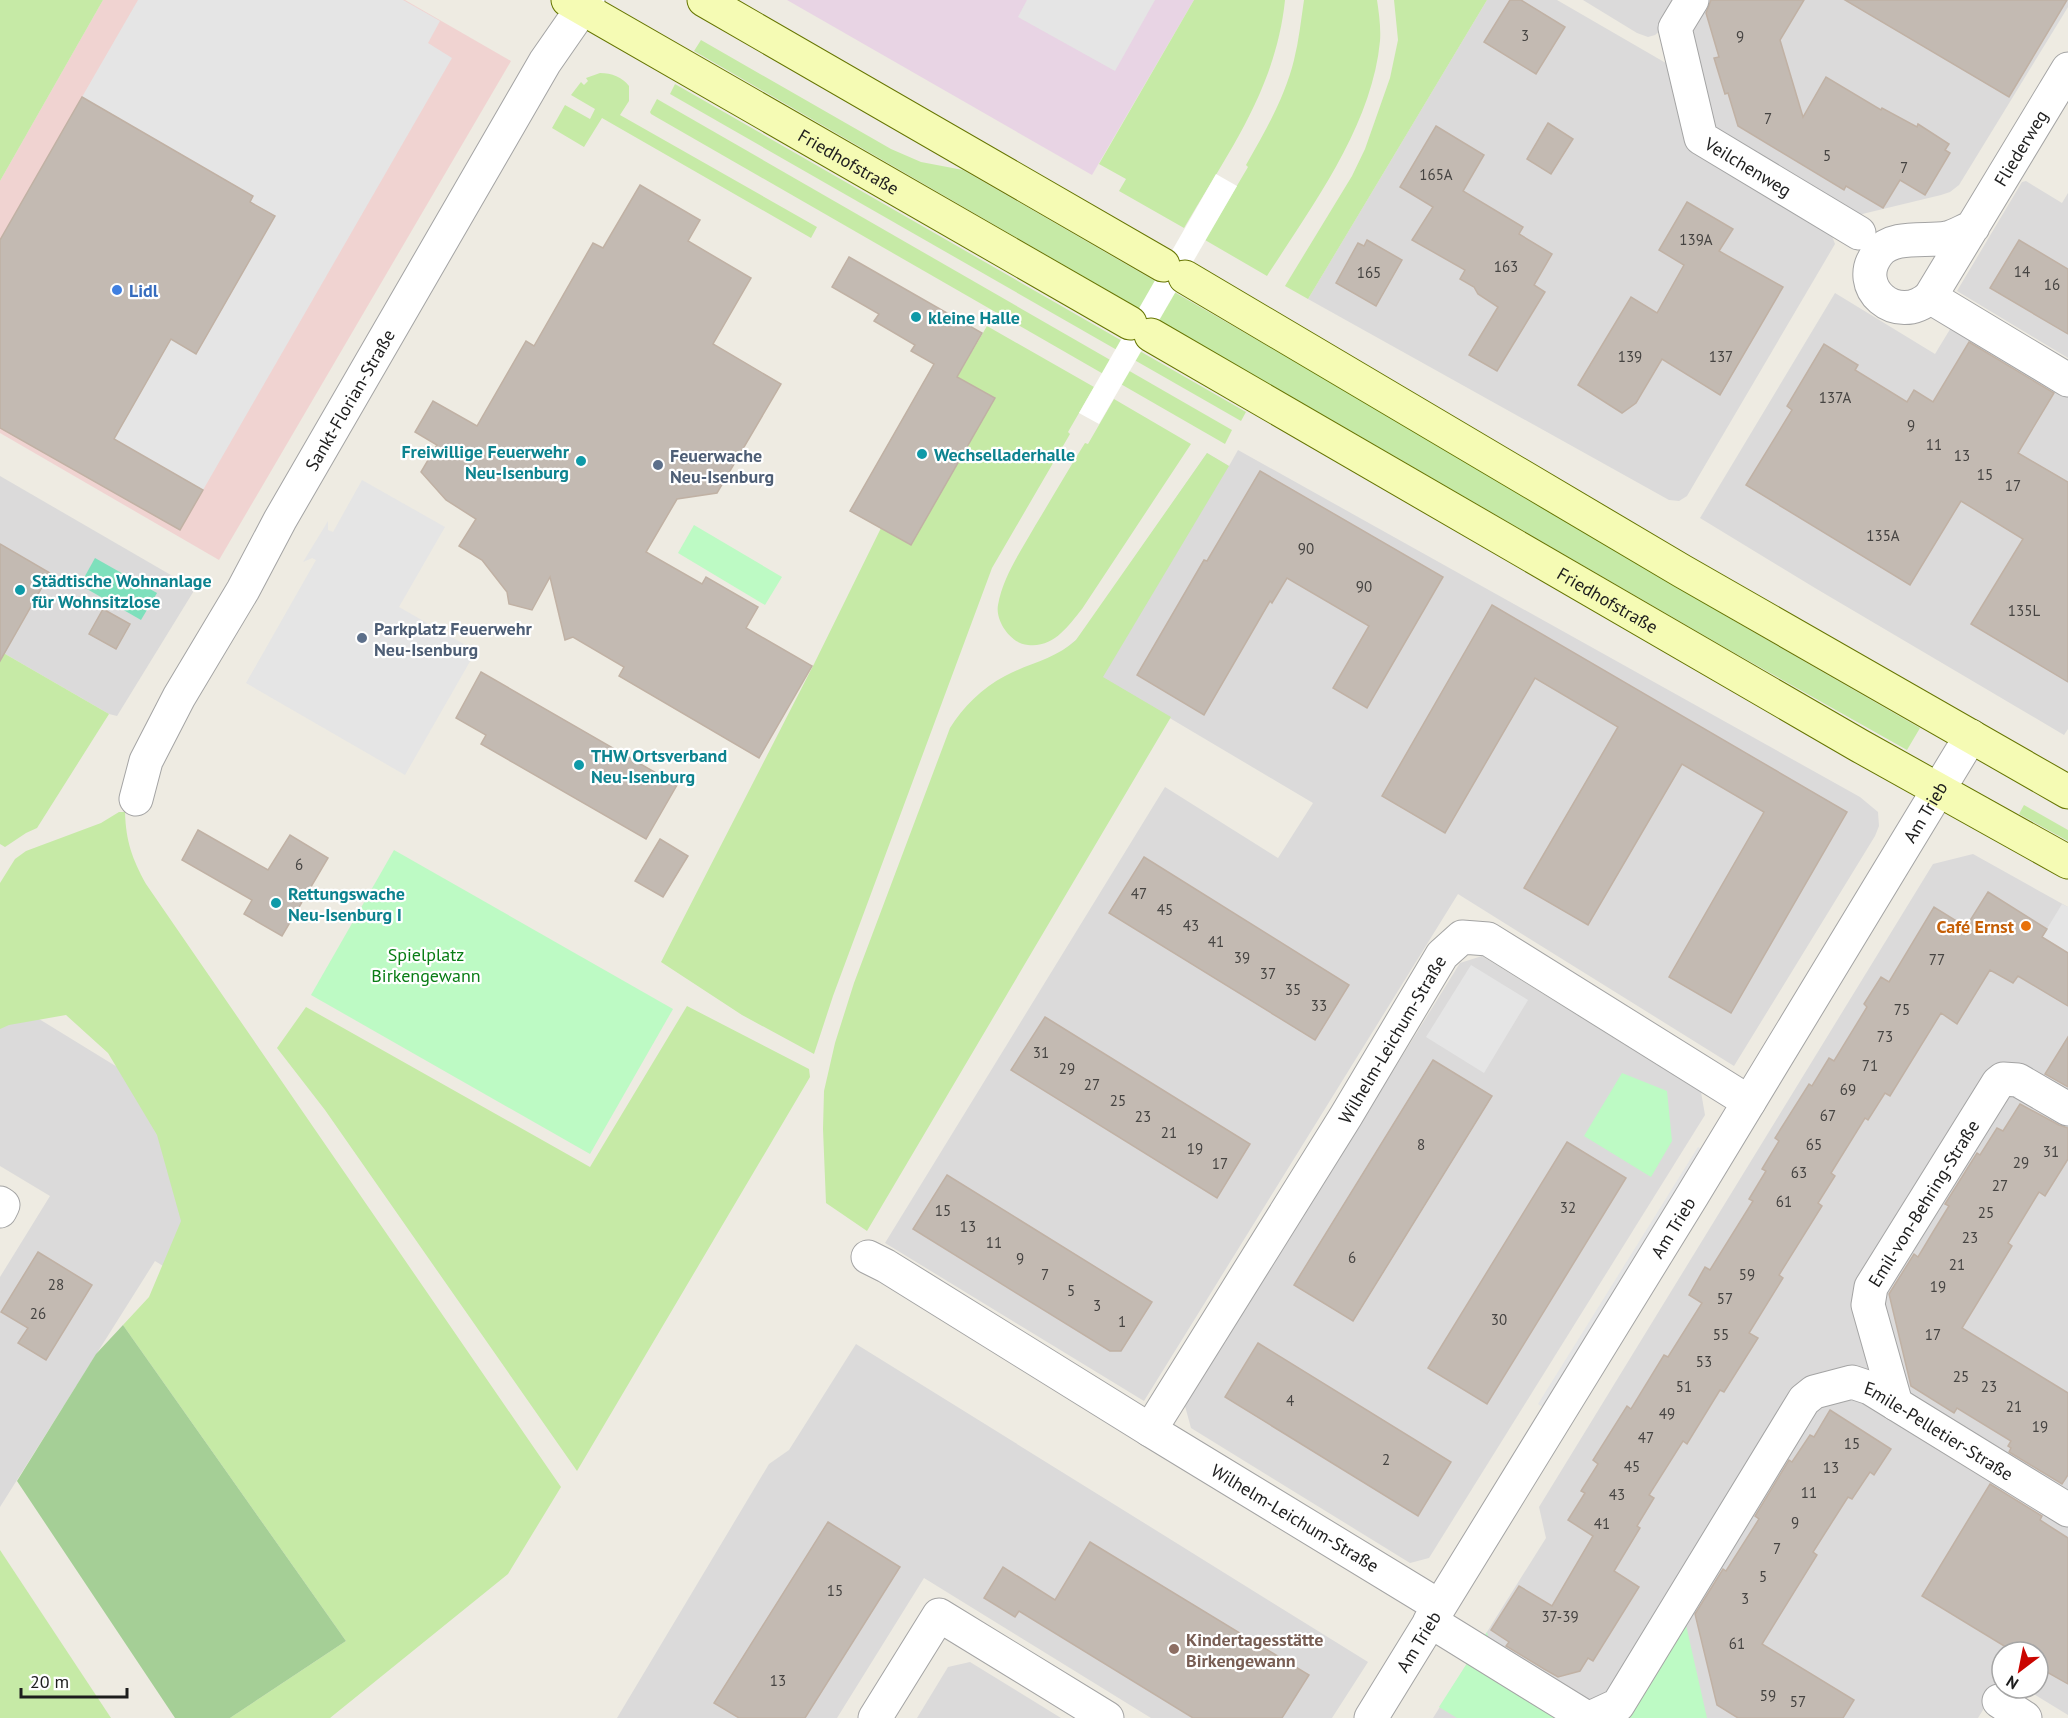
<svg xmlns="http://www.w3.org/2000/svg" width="2068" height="1718" font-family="'PT Sans',sans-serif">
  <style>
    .residential { fill: #dbdada }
    .commercial { fill: #f0d3d1 }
    .industrial { fill: #e8d4e4 }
    .grass { fill: #c6eaa6 }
    .forest { fill: #a5cf96 }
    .park { fill: #bdfac4 }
    .pitch { fill: #7ee0bc }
    .parking { fill: #e5e5e5 }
    .pier { fill: #fff }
    .building { fill: #c3bab2; stroke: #c0b1a4; stroke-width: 1.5 }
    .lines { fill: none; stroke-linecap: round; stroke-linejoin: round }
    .street-casing { stroke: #a4a4a4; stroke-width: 35 }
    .secondary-casing { stroke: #667502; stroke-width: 35 }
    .street { stroke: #fff; stroke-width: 33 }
    .secondary { stroke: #f5fbb4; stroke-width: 33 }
    .shop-dot { fill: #3f7fe0; stroke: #fff; stroke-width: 2 }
    .culture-dot { fill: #0f9aa8; stroke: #fff; stroke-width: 2 }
    .service-dot { fill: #5c6f8a; stroke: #fff; stroke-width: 2 }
    .food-dot { fill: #e8710a; stroke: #fff; stroke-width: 2 }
    .education-dot { fill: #8d6e63; stroke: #fff; stroke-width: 2 }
    .labels { text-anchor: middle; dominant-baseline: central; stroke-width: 4.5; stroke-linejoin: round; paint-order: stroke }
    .number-label { font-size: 15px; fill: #464442 }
    .street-label { font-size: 18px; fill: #1d1d1d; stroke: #fff }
    .shop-label { font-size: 18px; font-weight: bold; fill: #366cbe; stroke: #fff; text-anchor: start }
    .culture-label { font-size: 18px; font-weight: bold; fill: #0d838f; stroke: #fff; text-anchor: start }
    .service-label { font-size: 18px; font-weight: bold; fill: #4e5e75; stroke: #fff; text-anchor: start }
    .food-label { font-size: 18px; font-weight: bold; fill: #c56008; stroke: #fff; text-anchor: end }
    .park-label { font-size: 18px; fill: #097d15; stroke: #fff }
    .education-label { font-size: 18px; font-weight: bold; fill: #785e54; stroke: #fff; text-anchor: start }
  </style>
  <rect width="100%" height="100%" fill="#eeebe2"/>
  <!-- residential -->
  <g class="residential">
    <path d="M1487 0H1557L1671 66 1690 145 1829 228 1835 244 1687 496 1679 501 1669 500 1308 299Z"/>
    <path d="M1583 0H1679L1661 30 1655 35 1648 37 1637 33Z"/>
    <path d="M1708 0H2068V7L1959 185 1950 192 1941 195 1854 216 1711 131 1689 32Z"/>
    <path d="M2026 181 2062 203 2068 193V358L1957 291 2022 182Z"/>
    <path d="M1835 293 1935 354 1952 326 2068 395V729L2064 735 1815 588 1700 518Z"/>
    <path d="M1238 450 1860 797 1878 812 1879 826 1875 836 1734 1066 1458 894 1144 1401 885 1243 1165 787 1278 858 1313 803 1060 653 1076 640 1092 619 1207 453 1229 466Z"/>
    <path d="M0 476 195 589 117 716 109 714 0 651Z"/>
    <path d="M1973 854 2068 907V1715L2024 1688H2038V1652H2002V1684H1999L1978 1718H1433L1546 1538 1539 1507 1933 864Z"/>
    <path d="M1482 956 1701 1092 1705 1115 1429 1558 1410 1563 1191 1428 1185 1406 1460 963Z"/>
    <path d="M0 995 275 1164 199 1288 155 1261 0 1507V1277L50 1196 0 1166Z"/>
    <path d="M856 1344 1368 1662 1332 1718H1151L924 1578 837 1718H617L769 1464 789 1450Z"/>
    <path d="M970 1662 1061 1718H917L948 1667Z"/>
  </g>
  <!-- commercial -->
  <path class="commercial" d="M103 0H405L511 61 219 560 0 433V181Z"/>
  <!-- industrial -->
  <path class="industrial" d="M787 0H1194L1092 175Z"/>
  <!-- grass -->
  <g class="grass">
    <path d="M0 0H103L0 181Z"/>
    <path d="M1194 0H1285C1276 89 1227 154 1184 228L1119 191 1126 179 1099 164Z"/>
    <path d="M1304 0H1377C1379 13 1381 28 1380 41 1372 126 1312 206 1267 276L1205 240 1248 167 1246 165C1265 132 1285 97 1294 60 1299 40 1301 20 1304 0Z"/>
    <path d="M1394 0H1487L1308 299 1285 286 1352 176 1365 149 1390 78 1398 40Z"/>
    <path d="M701 40 891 149 921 162 963 170 1394 419 1743 626 1920 728 1907 750 1731 651 694 51Z"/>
    <path d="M600 73C612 73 622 77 629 86V101L620 115 817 227 811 238 602 118 584 147 552 128 565 105 590 119 595 109 571 95 581 82 584 85 588 81 586 78Z"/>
    <path d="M675 84 1246 412 1241 421 670 94Z"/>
    <path d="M657 99 1232 430 1225 444 651 114 650 112Z"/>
    <path d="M987 326 1094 387 1068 432 1070 434 992 568 833 996 814 1054 742 1015 661 962 814 664 881 528 911 545 994 398 957 377Z"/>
    <path d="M1114 399 1191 444 1082 609C1068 626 1054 648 1028 645 1011 644 995 621 998 605 1003 576 1021 551 1035 526 1052 498 1068 470 1085 443L1088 444Z"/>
    <path d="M1207 453 1229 466 1103 677 1171 717 867 1231 826 1203 823 1129 824 1091 835 1043 854 983 950 728C963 707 982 688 1005 676 1029 663 1056 659 1076 640Z"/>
    <path d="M0 651 109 714 37 828 26 833 5 847 0 844Z"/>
    <path d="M2024 805 2068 830V841L2019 814Z"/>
    <path d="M119 812H125C126 842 132 858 146 884L561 1487 508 1574 330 1718H230L346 1641 123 1325 149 1297 181 1221 157 1135 108 1053 66 1015 9 1025 0 1029V883L15 859 26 851 101 823Z"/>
    <path d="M687 1006 809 1069 810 1077 577 1471 325 1110 277 1048 306 1007 590 1167Z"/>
    <path d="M0 1550 111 1718H0Z"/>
  </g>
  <!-- forest -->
  <path class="forest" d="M123 1325 346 1641 230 1718H175L17 1481 96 1354Z"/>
  <!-- park -->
  <g class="park">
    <path d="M694 525 782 577 765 605 678 553Z"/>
    <path d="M394 850 673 1009 590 1154 311 995Z"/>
    <path d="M1622 1073 1667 1091 1672 1141 1651 1177 1584 1136Z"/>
    <path d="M1684 1616 1707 1718H1457L1439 1707 1487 1632 1490 1645 1585 1702 1611 1695Z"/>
  </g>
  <!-- pitch -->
  <path class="pitch" d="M95 558 157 593 141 620 80 585Z"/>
  <!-- parking -->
  <g class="parking">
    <path d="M138 0H403L440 21 428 43 452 58 203 490 114 439 171 339 197 353 275 216 250 202 253 196 82 97Z"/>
    <path d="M1027 0H1155L1115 71 1018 17Z"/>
    <path d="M362 480 445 527 399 607 476 651 405 775 246 683 316 560 312 558 303 562 328 521V530L333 532Z"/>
    <path d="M2062 904 2068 907V953L2042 937Z"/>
    <path d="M1471 965 1528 1000 1484 1073 1426 1037Z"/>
    <path d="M1698 1147 1710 1154 1550 1412 1538 1404Z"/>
  </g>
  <!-- pier -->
  <path class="pier" d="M1216 174 1237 186 1099 424 1079 413Z"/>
  <!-- building -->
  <g class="building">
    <path d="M1510 0H1521L1565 27 1536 74 1484 42Z"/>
    <path d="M1711 0H1804L1780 40 1803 117 1826 77 1881 110 1882 108 1917 127 1918 124 1949 144 1945 150 1950 153 1925 195 1900 180 1883 208 1846 186 1844 190 1738 126 1728 93 1725 94 1714 58 1719 57 1706 13Z"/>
    <path d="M1845 0H2067L2009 97Z"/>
    <path d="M82 97 253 196 250 202 275 216 196 354 171 339 114 439 203 490 180 530 0 428V240Z"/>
    <path d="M1548 123 1573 139 1551 174 1527 159Z"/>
    <path d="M1436 126 1484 155 1463 191 1523 227 1519 234 1552 254 1534 285 1545 292 1497 371 1469 355 1498 307 1478 294 1474 287 1460 279 1465 270 1412 240 1433 207 1400 187Z"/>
    <path d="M640 185 700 220 688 241 751 278 713 344 781 384 717 493 677 499 646 552 702 584 706 577 758 607 746 628 812 666 759 758 619 676 624 667 573 637 565 640 550 577 532 610 509 604 507 592 482 560 459 546 476 519 446 500 421 472 437 445 415 432 433 401 477 426 526 341 534 346 593 243 603 248Z"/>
    <path d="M1687 202 1733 229 1719 251 1783 287 1720 395 1662 359 1636 403 1622 413 1578 385 1631 297 1657 313 1684 265 1659 250Z"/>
    <path d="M1367 240 1402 260 1376 306 1336 283 1358 243 1364 246Z"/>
    <path d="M2019 240 2068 269V334L1990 288Z"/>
    <path d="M849 257 982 333 957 377 995 398 911 545 850 511 934 364 911 351 915 345 874 321 879 314 832 287Z"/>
    <path d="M1969 342 2054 393 2018 453 2068 482V682L1971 624 2023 539 1961 501 1910 585 1746 485 1792 410 1787 406 1824 344 1858 365 1855 370 1907 402 1914 390 1933 402Z"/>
    <path d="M1260 471 1443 577 1367 708 1333 688 1369 626 1287 578 1272 603 1270 601 1204 715 1137 675 1204 560 1207 561Z"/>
    <path d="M0 544 50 573 0 661Z"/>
    <path d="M1492 605 1847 812 1731 1013 1669 977 1764 812 1682 764 1588 925 1524 888 1618 727 1535 678 1445 833 1382 796Z"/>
    <path d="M103 609 130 624 116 649 89 634Z"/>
    <path d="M481 672 677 785 646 839 481 744 486 735 456 718Z"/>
    <path d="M198 830 268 870 290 835 328 858 282 936 244 914 252 900 182 860Z"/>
    <path d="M660 839 688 856 663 897 635 881Z"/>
    <path d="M1144 857 1349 985 1315 1040 1109 913Z"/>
    <path d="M1988 892 2047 929 2042 937 2068 953V1006L2018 976 2013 983 1990 970 1957 1024 1941 1013 1890 1096 1885 1093 1868 1120 1865 1118 1831 1173 1835 1176 1818 1203 1822 1206 1779 1275 1783 1278 1749 1333 1758 1338 1724 1392 1720 1390 1687 1444 1683 1441 1649 1495 1654 1498 1637 1526 1640 1528 1614 1571 1639 1587 1593 1661 1588 1658 1580 1671 1558 1677 1544 1669 1506 1646 1509 1642 1491 1630 1519 1586 1552 1606 1593 1536 1568 1520 1585 1493 1581 1491 1598 1464 1593 1460 1627 1406 1631 1409 1664 1355 1668 1357 1702 1303 1689 1295 1705 1267 1710 1270 1753 1201 1749 1199 1766 1171 1762 1169 1779 1141 1775 1138 1809 1084 1812 1086 1829 1058 1834 1061 1867 1007 1864 1004 1881 977 1889 982 1934 907 1966 927Z"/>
    <path d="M1045 1017 1250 1144 1217 1198 1011 1070Z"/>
    <path d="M2068 1037V1087L2045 1074Z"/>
    <path d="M1433 1060 1492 1096 1353 1321 1294 1285Z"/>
    <path d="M2020 1104 2059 1125 2068 1128V1159L2045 1196 2039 1192 2008 1243 2012 1246 1962 1328 2068 1393V1475L2062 1484 2009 1452 2011 1448 2008 1446 2011 1441 1957 1408 1954 1413 1911 1386 1889 1294 1914 1254 1918 1257 1933 1232 1949 1206 1945 1204 1977 1153 1980 1155 1997 1128 2003 1131Z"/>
    <path d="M1567 1142 1626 1178 1487 1404 1428 1368Z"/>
    <path d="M947 1175 1152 1302 1121 1351H1110L913 1229Z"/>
    <path d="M38 1252 92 1285 46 1360 18 1343 28 1328 1 1312Z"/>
    <path d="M1258 1343 1451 1462 1418 1516 1225 1397Z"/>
    <path d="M1830 1410 1891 1449 1874 1475 1870 1472 1852 1499 1848 1497 1813 1552 1817 1555 1762 1644 1854 1700 1843 1718H1738L1717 1705 1695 1614 1723 1569 1726 1571 1759 1519 1755 1516 1789 1460 1792 1462 1810 1435 1814 1437Z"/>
    <path d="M1990 1484 2042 1516 2040 1520 2068 1538V1684L2038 1667V1652H2014L1922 1596Z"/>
    <path d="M828 1522 900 1567 805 1718H739L714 1703Z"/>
    <path d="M1090 1542 1309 1675 1282 1718H1193L1019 1611 1015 1617 984 1598 1003 1567 1055 1600Z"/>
  </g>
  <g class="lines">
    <!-- street casing -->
    <g class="street-casing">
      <g id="street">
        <path id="s1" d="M1692 0 1675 28 1701 138 1859 233"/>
        <path id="s2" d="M1973 227C1965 230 1956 236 1947 238 1926 242 1893 234 1878 253 1851 287 1897 327 1930 297L2068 69"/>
        <path d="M1930 297 2068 380"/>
        <path id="s3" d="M136 799 146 761 179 697 243 590 280 520 545 62 588 0"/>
        <path d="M0 1203 3 1205 0 1211"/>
        <path d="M868 1257 886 1266 1150 1430"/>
        <path id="s4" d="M1896 1404 1868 1305 1871 1287 1998 1083 2003 1079 2018 1080 2068 1109"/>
        <path id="s5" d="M1439 1606 1150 1430 1346 1116 1442 955 1462 937 1488 939 1749 1102"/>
        <path d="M1430 1621 1587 1718"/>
        <path d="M1999 1701 2025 1718"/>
        <path d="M875 1718 939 1615 1107 1718"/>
        <path id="s6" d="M1371 1718 1692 1196 1971 736"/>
        <path id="s7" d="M1590 1718 1618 1705 1804 1400 1814 1392 1852 1382 1870 1388 2068 1510"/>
      </g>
    </g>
    <!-- secondary casing -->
    <g class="secondary-casing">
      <g id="secondary">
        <path id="s8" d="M568 0 1130 323"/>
        <path d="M704 0 1163 265"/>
        <path d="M1185 277 1682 571 2068 792"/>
        <path id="s9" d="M1151 335 1860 746 2068 862"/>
      </g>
    </g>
    <!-- street -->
    <use href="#street" class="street"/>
    <!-- secondary -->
    <use href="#secondary" class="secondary"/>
  </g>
  <!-- markers -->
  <circle class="shop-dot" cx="117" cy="290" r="6"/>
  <g class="culture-dot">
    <circle cx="916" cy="317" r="6"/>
    <circle cx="922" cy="454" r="6"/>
    <circle cx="581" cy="461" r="6"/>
    <circle cx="20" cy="590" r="6"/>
    <circle cx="579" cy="765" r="6"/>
    <circle cx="276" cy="903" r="6"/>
  </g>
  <g class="service-dot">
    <circle cx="658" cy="465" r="6"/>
    <circle cx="362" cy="638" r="6"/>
  </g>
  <circle class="food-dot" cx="2026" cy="926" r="6"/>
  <circle class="education-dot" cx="1174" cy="1649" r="6"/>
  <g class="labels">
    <!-- number labels -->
    <g class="number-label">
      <text x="1525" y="35">3</text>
      <text x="1740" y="36">9</text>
      <text x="1768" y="118">7</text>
      <text x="1827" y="155">5</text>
      <text x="1904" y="167">7</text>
      <text x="1436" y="174">165A</text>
      <text x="1696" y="239">139A</text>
      <text x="1506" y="266">163</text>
      <text x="2022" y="271">14</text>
      <text x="1369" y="272">165</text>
      <text x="2052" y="284">16</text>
      <text x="1630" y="356">139</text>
      <text x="1721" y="356">137</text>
      <text x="1835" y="397">137A</text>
      <text x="1911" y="425">9</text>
      <text x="1934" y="444">11</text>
      <text x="1962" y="455">13</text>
      <text x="1985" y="474">15</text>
      <text x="2013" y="485">17</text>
      <text x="1883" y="535">135A</text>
      <text x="1306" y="548">90</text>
      <text x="1364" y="586">90</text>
      <text x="2024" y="610">135L</text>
      <text x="299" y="864">6</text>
      <text x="1139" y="893">47</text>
      <text x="1165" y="909">45</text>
      <text x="1191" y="925">43</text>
      <text x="1216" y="941">41</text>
      <text x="1242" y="957">39</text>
      <text x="1937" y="959">77</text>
      <text x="1268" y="973">37</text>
      <text x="1293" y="989">35</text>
      <text x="1319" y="1005">33</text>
      <text x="1902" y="1009">75</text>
      <text x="1885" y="1036">73</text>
      <text x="1041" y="1052">31</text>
      <text x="1870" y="1065">71</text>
      <text x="1067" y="1068">29</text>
      <text x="1092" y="1084">27</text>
      <text x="1848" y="1089">69</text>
      <text x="1118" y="1100">25</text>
      <text x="1828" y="1115">67</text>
      <text x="1143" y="1116">23</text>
      <text x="1169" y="1132">21</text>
      <text x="1421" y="1144">8</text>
      <text x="1814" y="1144">65</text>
      <text x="1195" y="1148">19</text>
      <text x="2051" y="1151">31</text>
      <text x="2021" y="1162">29</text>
      <text x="1220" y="1163">17</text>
      <text x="1799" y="1172">63</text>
      <text x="2000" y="1185">27</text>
      <text x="1784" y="1201">61</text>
      <text x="1568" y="1207">32</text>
      <text x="943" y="1210">15</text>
      <text x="1986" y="1212">25</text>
      <text x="968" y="1226">13</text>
      <text x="1970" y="1237">23</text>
      <text x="994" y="1242">11</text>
      <text x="1352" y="1257">6</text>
      <text x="1020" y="1258">9</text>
      <text x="1957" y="1264">21</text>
      <text x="1045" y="1274">7</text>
      <text x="1747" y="1274">59</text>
      <text x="56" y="1284">28</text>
      <text x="1938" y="1286">19</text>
      <text x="1071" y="1290">5</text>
      <text x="1725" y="1298">57</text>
      <text x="1097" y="1305">3</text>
      <text x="38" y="1313">26</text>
      <text x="1499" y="1319">30</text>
      <text x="1122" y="1321">1</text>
      <text x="1721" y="1334">55</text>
      <text x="1933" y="1334">17</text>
      <text x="1704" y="1361">53</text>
      <text x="1961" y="1376">25</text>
      <text x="1684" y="1386">51</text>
      <text x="1989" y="1386">23</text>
      <text x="1290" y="1400">4</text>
      <text x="2014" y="1406">21</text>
      <text x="1667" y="1413">49</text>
      <text x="2040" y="1426">19</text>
      <text x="1646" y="1437">47</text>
      <text x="1852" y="1443">15</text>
      <text x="1386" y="1459">2</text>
      <text x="1632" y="1466">45</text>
      <text x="1831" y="1467">13</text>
      <text x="1809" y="1492">11</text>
      <text x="1617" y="1494">43</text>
      <text x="1795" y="1522">9</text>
      <text x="1602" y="1523">41</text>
      <text x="1777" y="1548">7</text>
      <text x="1763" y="1576">5</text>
      <text x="835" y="1590">15</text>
      <text x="1745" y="1598">3</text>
      <text x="1560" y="1616">37-39</text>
      <text x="1737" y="1643">61</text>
      <text x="778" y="1680">13</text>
      <text x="1768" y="1695">59</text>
      <text x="1798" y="1701">57</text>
    </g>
    <!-- street labels -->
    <g class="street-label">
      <text stroke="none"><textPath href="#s2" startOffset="380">Fliederweg</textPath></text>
      <text stroke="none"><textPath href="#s8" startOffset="324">Friedhofstraße</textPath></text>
      <text stroke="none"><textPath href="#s1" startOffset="201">Veilchenweg</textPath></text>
      <text stroke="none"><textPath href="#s3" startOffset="454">Sankt-Florian-Straße</textPath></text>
      <text stroke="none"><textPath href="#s9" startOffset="528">Friedhofstraße</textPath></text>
      <text stroke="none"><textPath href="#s6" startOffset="1062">Am Trieb</textPath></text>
      <text stroke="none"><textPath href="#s5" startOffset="798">Wilhelm-Leichum-Straße</textPath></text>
      <text stroke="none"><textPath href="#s4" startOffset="220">Emil-von-Behring-Straße</textPath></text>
      <text stroke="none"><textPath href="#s6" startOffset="576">Am Trieb</textPath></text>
      <text stroke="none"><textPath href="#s7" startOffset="540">Emile-Pelletier-Straße</textPath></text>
      <text transform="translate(1295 1518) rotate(31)">Wilhelm-Leichum-Straße</text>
      <text stroke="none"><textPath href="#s6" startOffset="90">Am Trieb</textPath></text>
    </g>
    <!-- shop labels -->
    <g class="shop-label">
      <text x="129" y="290">Lidl</text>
    </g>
    <!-- culture labels -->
    <g class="culture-label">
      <text x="928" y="317">kleine Halle</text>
      <text x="569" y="451" text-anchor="end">Freiwillige Feuerwehr<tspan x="569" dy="21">Neu-Isenburg</tspan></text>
      <text x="934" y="454">Wechselladerhalle</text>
      <text x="32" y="580">Städtische Wohnanlage<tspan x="32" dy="21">für Wohnsitzlose</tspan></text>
      <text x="591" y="755">THW Ortsverband<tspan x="591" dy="21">Neu-Isenburg</tspan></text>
      <text x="288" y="893">Rettungswache<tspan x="288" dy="21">Neu-Isenburg I</tspan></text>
    </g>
    <!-- service labels -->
    <g class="service-label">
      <text x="670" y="455">Feuerwache<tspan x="670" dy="21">Neu-Isenburg</tspan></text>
      <text x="374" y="628">Parkplatz Feuerwehr<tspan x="374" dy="21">Neu-Isenburg</tspan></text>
    </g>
    <!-- food labels -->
    <g class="food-label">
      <text x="2014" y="926">Café Ernst</text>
    </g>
    <!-- park labels -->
    <g class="park-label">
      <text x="426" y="954">Spielplatz<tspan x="426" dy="21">Birkengewann</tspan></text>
    </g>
    <!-- education labels -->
    <g class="education-label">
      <text x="1186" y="1639">Kindertagesstätte<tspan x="1186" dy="21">Birkengewann</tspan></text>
    </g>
  </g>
  <!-- north arrow -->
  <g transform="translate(2020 1670) rotate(212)"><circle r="28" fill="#ffffff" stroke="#a5a5a5" stroke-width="1.5"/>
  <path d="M0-4.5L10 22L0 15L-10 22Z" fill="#ca0500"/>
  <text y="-9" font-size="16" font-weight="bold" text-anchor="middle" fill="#1d1d1d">N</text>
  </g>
  <!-- scale -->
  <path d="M21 1688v9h106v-9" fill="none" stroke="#1d1d1d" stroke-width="3"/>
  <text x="30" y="1688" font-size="18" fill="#1d1d1d" stroke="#ffffff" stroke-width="4.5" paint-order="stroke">20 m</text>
</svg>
